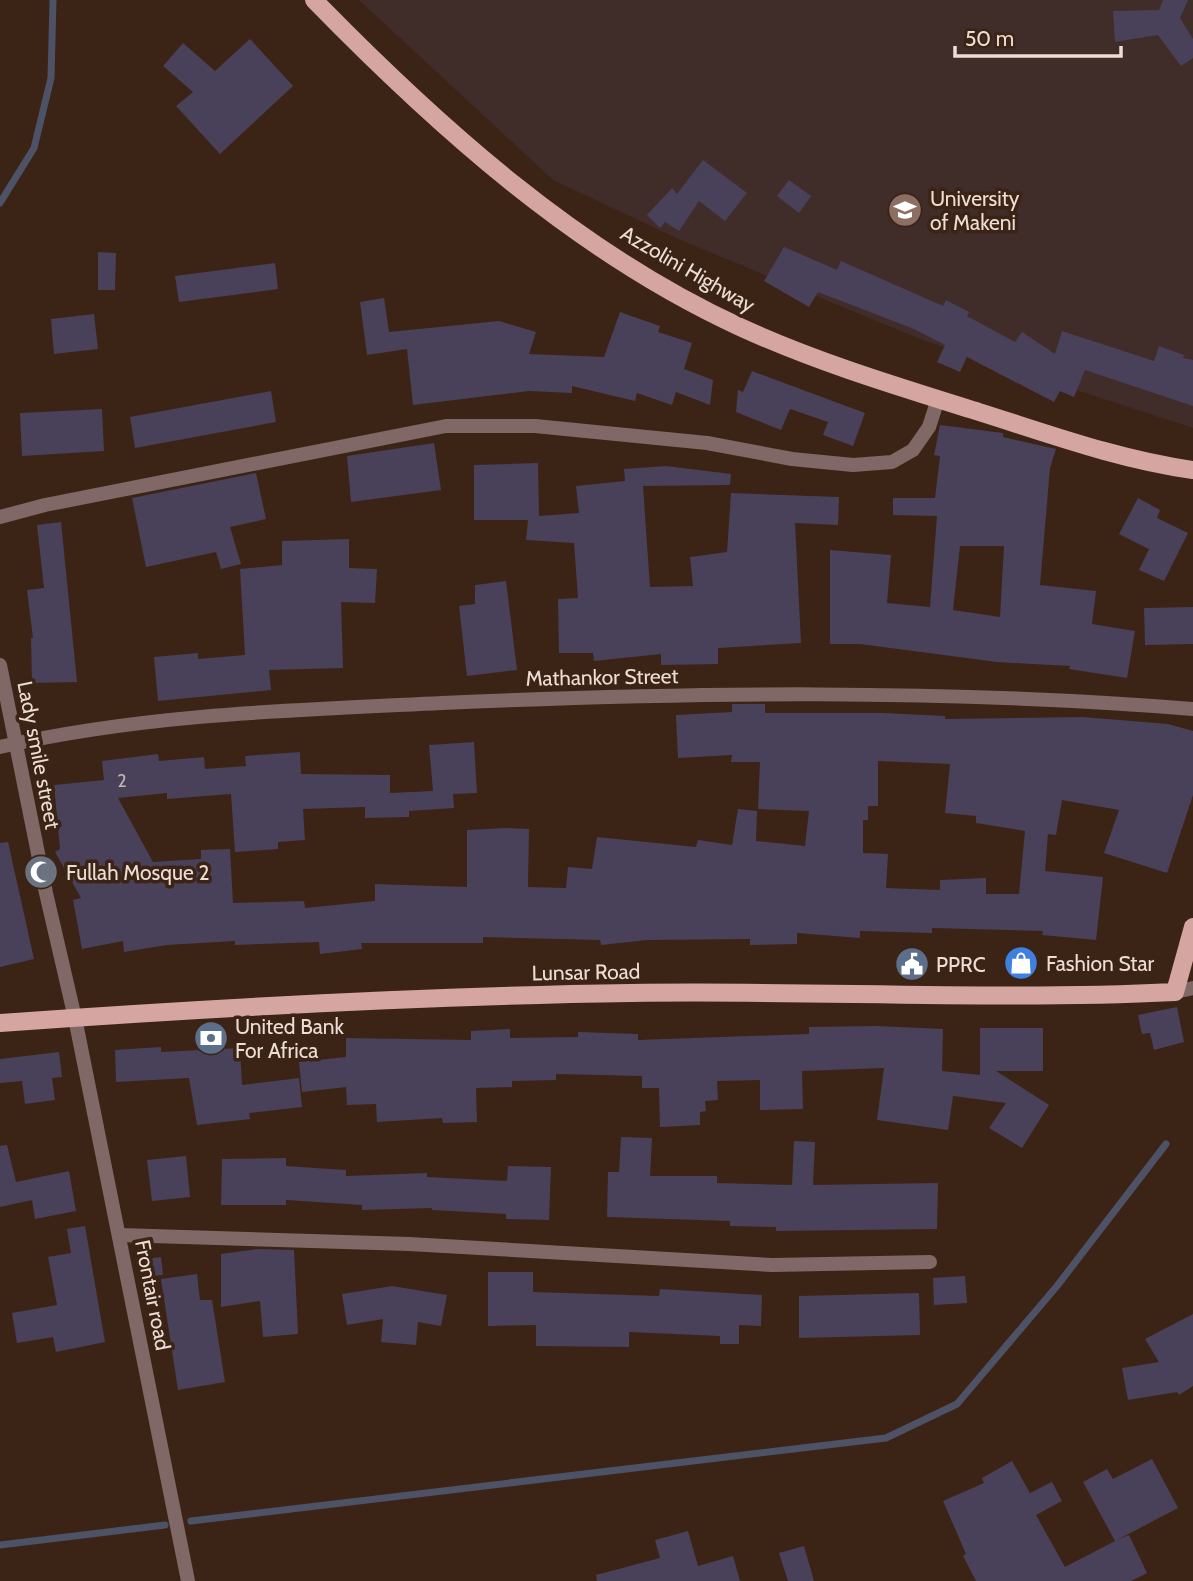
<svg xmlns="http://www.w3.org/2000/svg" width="1193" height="1581" font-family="Cabin,sans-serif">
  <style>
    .education { fill: #402c29 }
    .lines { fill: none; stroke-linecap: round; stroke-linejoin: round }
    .stream { stroke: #4d5266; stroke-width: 7 }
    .building { fill: #49405a; fill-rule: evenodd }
    .street { stroke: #7f6866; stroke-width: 14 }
    .primary { stroke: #d5a5a2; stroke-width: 18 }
    .labels { text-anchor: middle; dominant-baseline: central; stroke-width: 7; stroke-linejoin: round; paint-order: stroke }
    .number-label { font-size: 18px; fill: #c4b6b6 }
    .poi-label { font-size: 21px; fill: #edddd4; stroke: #3b2415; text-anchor: start }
    .street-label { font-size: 21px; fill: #edddd4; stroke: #3b2415 }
  </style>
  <rect width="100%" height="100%" fill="#3b2415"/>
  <!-- education -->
  <path class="education" d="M359 0H1193V428L925 341 683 241 553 180Z"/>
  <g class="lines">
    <!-- stream -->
    <g class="stream">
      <path d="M0 203 34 148 51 78 53 0"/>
      <path d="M191 1521 886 1438 957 1404 1057 1286 1166 1144"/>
      <path d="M0 1545 165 1525"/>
    </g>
  </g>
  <!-- building -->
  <g class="building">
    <path d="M1163 0H1188L1180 18 1193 39V58L1181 66 1158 35 1115 42 1113 11 1159 10Z"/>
    <path d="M250 39 293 86 220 154 176 106 193 92 163 66 183 43 215 71Z"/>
    <path d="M703 160 747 193 725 221 699 201 679 231 665 222 660 228 647 215 672 188 677 194Z"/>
    <path d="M789 180 811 196 799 213 777 196Z"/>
    <path d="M784 247 837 270 841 261 943 306 946 300 969 312 967 316 1015 342 1022 332 1055 354 1062 331 1154 361 1159 346 1184 355 1183 358 1193 360V406L1085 370 1074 397 1060 391 1054 402 967 357 960 372 937 362 945 345 914 329 818 292 809 307 764 281Z"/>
    <path d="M98 252 116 253 115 290H98Z"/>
    <path d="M275 263 278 289 179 302 175 276Z"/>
    <path d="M384 298 389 332 499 321 536 332 529 354 604 357 620 312 660 326 658 332 692 343 684 369 713 380 710 405 676 392 672 405 637 393 635 401 572 386V393L529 391 413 405 407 349 367 355 360 302Z"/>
    <path d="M94 314 98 349 54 354 51 319Z"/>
    <path d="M752 371 865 413 853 446 823 435 828 422 790 409 781 430 736 412 738 390 743 392Z"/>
    <path d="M271 391 276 422 135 448 130 417Z"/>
    <path d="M102 409 104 451 22 456 20 413Z"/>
    <path d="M940 425 1003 433V437L1056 449 1050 468 1040 585 1096 591 1092 624 1135 631 1127 678 1069 669 1070 666 997 662 860 644H830V550L891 555 887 603 930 607 937 516 893 515V498H935L940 456 934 455ZM960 546H1004L1000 617 953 610Z"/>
    <path d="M434 443 441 490 351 502 347 456Z"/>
    <path d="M538 463 539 516 579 513 576 486 625 481 624 469 666 466 731 474 730 485 643 486 650 587 693 586 690 557 727 552 731 493 839 497 838 525 795 523 801 643 718 648V664L661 665V654L594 661 593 653H559L558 599 578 598 574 543 526 540 528 520H474V465Z"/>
    <path d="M256 473 266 519 230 527 241 564 221 569 216 552 146 567 132 498Z"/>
    <path d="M1138 498 1160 510 1157 518 1188 533 1164 581 1139 570 1149 549 1119 534Z"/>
    <path d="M61 522 77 682 32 683 31 638H33L27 590 44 588 37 525Z"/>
    <path d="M349 539V568L377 569 375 603 341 602 343 668 269 670 271 690 158 701 154 657 198 653V659L245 655 240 569 282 565V541Z"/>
    <path d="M506 581 517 670 467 676 459 606 475 604V585Z"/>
    <path d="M1193 607V644L1145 645 1144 608Z"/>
    <path d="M732 704H765V713H883L945 716V719L1083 717 1168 724 1193 731V795L1167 873 1104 853 1119 810 1062 800 1056 835 1048 834 1045 871 1103 877 1096 940 1042 935 1043 931 932 928V933L860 931V938L797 933V944L750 945V939L647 940 601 945 600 940 483 937V943H361L362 949 320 954 319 942 235 945V941L167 945 124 952 123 941 82 949 73 900 81 898 55 852 60 849 54 785 104 780 102 761 158 754 159 761 204 757 205 769 246 766 245 756 300 752 301 774 390 775V793L433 791 429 745 474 742 477 793 453 794 454 808 409 811V817L365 818V807L303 809 305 840 278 842V849L235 852 231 794 167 799V793L118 798 153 862 201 859V850L230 849 233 903 304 901 305 908 375 901V884L467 887V830L507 828 529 829 528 887 566 888 568 867 592 869 597 837 696 847 698 840 732 845 738 809 757 811 756 841 805 846 809 811 758 809 760 762H731L732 755 678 758 676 715 732 712ZM878 761 950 764 945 813 976 816V823L1025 831 1019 894H986V878L940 880V890L886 888 888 854 863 853V820H868V806H878Z"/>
    <path d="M8 842 34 959 0 967V843Z"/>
    <path d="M1177 1007 1184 1042 1154 1050 1150 1033 1142 1034 1138 1015Z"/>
    <path d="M877 1026 943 1029 942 1071 980 1075V1028H1043V1071H996L1049 1105 1022 1148 989 1128 1006 1103 953 1096 948 1130 877 1120 884 1068 802 1071 803 1109 760 1110V1080L717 1081 718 1100 705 1101 706 1111 700 1112V1125L660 1127 659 1088H642V1076L556 1074V1080L512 1081V1087L476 1088 477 1122 443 1123 442 1118 377 1122 376 1104 347 1105 346 1087 302 1092 299 1062 346 1057V1038L471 1040V1031L510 1029V1038L578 1037V1032L638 1034V1040L809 1034V1027Z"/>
    <path d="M161 1047V1052L240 1048 242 1085 299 1078 302 1107 249 1113 250 1119 197 1125 189 1078 116 1082 115 1050Z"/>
    <path d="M59 1052 62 1077 52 1078 55 1100 25 1104 22 1081 0 1083V1059Z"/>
    <path d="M621 1137 652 1138 650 1176H717V1183L792 1185 794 1141 815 1142 813 1185 938 1183 937 1229 776 1231V1227L730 1226V1221L607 1217 608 1172H619Z"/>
    <path d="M7 1145 16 1182 69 1171 76 1211 35 1219 32 1200 0 1207V1146Z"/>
    <path d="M186 1156 190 1197 152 1201 147 1160Z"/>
    <path d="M286 1158V1166L346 1170V1176L427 1173V1177L507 1181 508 1166 551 1167 549 1220 506 1219V1214L432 1210V1208L362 1210V1205L286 1200V1205H221L222 1159Z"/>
    <path d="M85 1226 105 1342 56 1352 53 1337 17 1343 12 1313 57 1305 48 1257 71 1253 67 1229Z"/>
    <path d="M258 1249 294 1250 298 1334 263 1337 260 1301 221 1307V1254Z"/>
    <path d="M161 1257 163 1275 140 1277 138 1260Z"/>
    <path d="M488 1272H533V1292L659 1296 660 1289 762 1295 761 1326 739 1325V1344H720V1336L629 1332V1347L536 1346V1325L488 1326Z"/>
    <path d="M197 1274 200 1300H212L225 1382 178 1390 161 1279Z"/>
    <path d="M965 1276 967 1303 934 1305 933 1278Z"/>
    <path d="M392 1286 447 1295 441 1326 418 1322 416 1345 381 1342 383 1319 347 1325 342 1294Z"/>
    <path d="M919 1293 920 1335 799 1338V1296Z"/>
    <path d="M1193 1314V1386L1179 1395 1177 1392 1128 1400 1122 1368 1159 1362 1145 1339Z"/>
    <path d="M1152 1459 1178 1508 1117 1540 1129 1535 1147 1573 1131 1581H976L963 1556 966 1554 943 1501 984 1483 982 1478 1012 1461 1030 1493 1052 1482 1062 1501 1036 1515 1065 1567 1115 1541 1083 1482 1107 1469 1113 1479Z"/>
    <path d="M688 1531 698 1566 733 1556 740 1581H597L596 1575 660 1558 655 1540Z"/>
    <path d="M804 1546 814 1581H788L779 1553Z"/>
  </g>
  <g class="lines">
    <!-- street -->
    <g class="street">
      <path d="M0 517 45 505 446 426H535L707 443 792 459 853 465 892 462 913 450 929 427 938 399"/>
      <path d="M0 665 46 893 75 1018 188 1581"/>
      <path d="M0 747C144 714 295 710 442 703 692 692 944 689 1193 709"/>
      <path d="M1175 992 1193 988"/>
      <path d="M120 1235 409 1244 772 1265 930 1262"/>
    </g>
    <!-- primary -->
    <g class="primary">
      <path d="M314 0C438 127 577 252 740 327 816 362 899 387 979 412 1049 434 1120 460 1193 470"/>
      <path d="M0 1023C210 1008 421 996 631 993 812 990 993 1001 1175 992L1193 927"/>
    </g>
  </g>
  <!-- icons -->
  <defs>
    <g id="university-disc" transform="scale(1.75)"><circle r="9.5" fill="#8d6e63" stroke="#3b2415"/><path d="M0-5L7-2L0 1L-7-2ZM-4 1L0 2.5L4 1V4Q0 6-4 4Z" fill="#fff"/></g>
    <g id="mosque-disc" transform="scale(1.75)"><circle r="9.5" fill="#6b7280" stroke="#3b2415"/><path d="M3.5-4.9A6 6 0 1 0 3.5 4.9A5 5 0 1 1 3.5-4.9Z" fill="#fff"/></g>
    <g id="shop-disc" transform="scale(1.75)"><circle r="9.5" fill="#3f7fe0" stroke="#3b2415"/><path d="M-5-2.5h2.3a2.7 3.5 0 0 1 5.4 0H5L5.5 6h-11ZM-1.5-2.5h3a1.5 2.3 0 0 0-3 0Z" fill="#fff"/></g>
    <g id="civic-disc" transform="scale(1.75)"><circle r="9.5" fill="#5c6f8a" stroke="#3b2415"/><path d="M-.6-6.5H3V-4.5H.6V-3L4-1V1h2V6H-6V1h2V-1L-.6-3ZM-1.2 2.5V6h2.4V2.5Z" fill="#fff"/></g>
    <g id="bank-disc" transform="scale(1.75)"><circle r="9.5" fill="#5c6f8a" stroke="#3b2415"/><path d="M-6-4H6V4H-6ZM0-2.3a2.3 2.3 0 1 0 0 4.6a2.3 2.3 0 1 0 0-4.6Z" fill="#fff"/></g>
  </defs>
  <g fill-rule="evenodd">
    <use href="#university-disc" x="905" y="210"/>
    <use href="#mosque-disc" x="41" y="872"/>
    <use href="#shop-disc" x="1021" y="963"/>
    <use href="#civic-disc" x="912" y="964"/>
    <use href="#bank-disc" x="211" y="1038"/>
  </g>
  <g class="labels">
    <!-- number labels -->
    <g class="number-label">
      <text x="122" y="781">2</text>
    </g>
    <!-- poi labels -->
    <g class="poi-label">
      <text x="930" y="198">University<tspan x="930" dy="24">of Makeni</tspan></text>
      <text x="66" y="872">Fullah Mosque 2</text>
      <text x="1046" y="963">Fashion Star</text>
      <text x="936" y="964">PPRC</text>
      <text x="235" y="1026">United Bank<tspan x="235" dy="24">For Africa</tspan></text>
    </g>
    <!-- street labels -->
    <g class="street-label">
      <text transform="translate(688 269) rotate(30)">Azzolini Highway</text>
      <text transform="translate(602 677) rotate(-1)">Mathankor Street</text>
      <text transform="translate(39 755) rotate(79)">Lady smile street</text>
      <text transform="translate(586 972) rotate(-1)">Lunsar Road</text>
      <text transform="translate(153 1295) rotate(79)">Frontair road</text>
    </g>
  </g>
  <!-- scale -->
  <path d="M955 46v10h166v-10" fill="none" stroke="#edddd4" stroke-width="3.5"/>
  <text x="965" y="46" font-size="21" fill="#edddd4" stroke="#3b2415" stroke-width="5" paint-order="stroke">50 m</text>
</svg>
